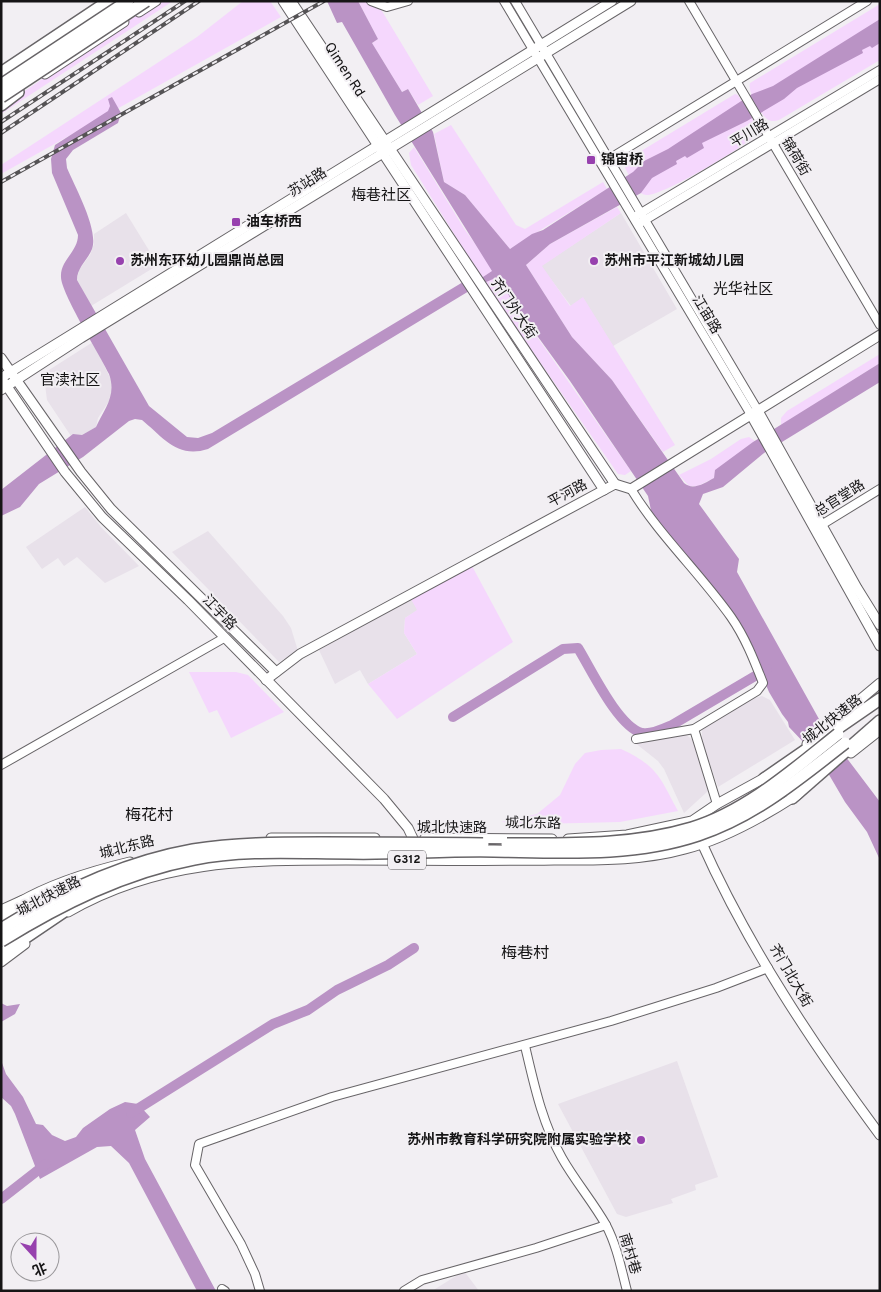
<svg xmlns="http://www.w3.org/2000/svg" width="881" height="1292" font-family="Overpass,'Noto Sans SC',sans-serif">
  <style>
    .built { fill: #e8e1ea }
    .green { fill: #f5d7fd }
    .water { fill: #ba93c5 }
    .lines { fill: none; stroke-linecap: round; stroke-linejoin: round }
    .river { stroke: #ba93c5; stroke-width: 10 }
    .minor-casing { stroke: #676467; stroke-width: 10 }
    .major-casing { stroke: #676467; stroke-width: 11 }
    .highway-casing { stroke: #676467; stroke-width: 14 }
    .minor { stroke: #fff; stroke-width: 8 }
    .major { stroke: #fff; stroke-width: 9 }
    .highway { stroke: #fff; stroke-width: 11 }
    .rail-casing { stroke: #555355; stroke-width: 4 }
    .rail { stroke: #f2eff3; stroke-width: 2; stroke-dasharray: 5.5; stroke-linecap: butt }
    .highway-bridge-casing { stroke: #676467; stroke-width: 14; stroke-linecap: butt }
    .highway-bridge { stroke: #fff; stroke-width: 11 }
    .poi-dot { fill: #9741ae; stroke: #f2eff3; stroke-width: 2 }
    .labels { text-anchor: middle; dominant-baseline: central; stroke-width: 4; stroke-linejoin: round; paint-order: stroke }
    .shield { fill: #f2eff3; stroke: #585658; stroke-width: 1 }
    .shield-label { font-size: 12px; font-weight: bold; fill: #161516 }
    .street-label { font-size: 14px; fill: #161516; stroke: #f2eff3 }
    .poi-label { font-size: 14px; font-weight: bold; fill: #161516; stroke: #f2eff3; text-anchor: start }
    .neighbourhood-label { font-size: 15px; fill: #161516; stroke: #f2eff3 }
    .quarter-label { font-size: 16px; fill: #161516; stroke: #f2eff3 }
  </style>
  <rect width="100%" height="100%" fill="#f2eff3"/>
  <!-- built -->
  <g class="built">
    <path d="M126 213 158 265 91 306 77 280 79 270 90 255 94 244V234Z"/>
    <path d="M621 213 677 309 613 346 583 298 571 306 541 266Z"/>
    <path d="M93 342 112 382 111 398 98 418 96 427 82 435 71 436 47 400 44 377 49 370Z"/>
    <path d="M85 507 101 527 139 566 105 583 77 557 64 566 58 558 42 569 26 547Z"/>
    <path d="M208 531 283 616 291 628 298 651 279 662 172 552Z"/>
    <path d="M411 599 418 610 405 618 404 633 417 654 368 684 360 670 335 684 319 650Z"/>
    <path d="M762 696 770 700 795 740 718 787 702 742V730L744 701Z"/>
    <path d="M686 735 693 740 708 791 684 813 664 769 658 761 634 742Z"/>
    <path d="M677 1061 718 1177 695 1185 696 1190 671 1199 673 1203 626 1217 617 1214 558 1104Z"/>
    <path d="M464 1271 479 1291H432Z"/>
  </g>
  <!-- green -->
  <g class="green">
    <path d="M158 1H173L1 114V107Z"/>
    <path d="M243 1H270L281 17 1 174V165L197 37Z"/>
    <path d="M358 1H367L382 11 433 96 418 105 408 89 402 92 372 43 378 39Z"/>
    <path d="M880 4V60L779 120C775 121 771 122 767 119 760 113 747 91 750 83Z"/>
    <path d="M735 94 738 95 757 126 755 136C742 148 661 197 646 195 636 194 630 176 625 168L628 159Z"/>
    <path d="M451 125 516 225 525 229 603 182 607 189 510 249 465 195 444 182 434 134Z"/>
    <path d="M414 147 465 230 501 279 512 301 631 471 625 475 618 474 484 282 411 165 409 153Z"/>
    <path d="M617 207 621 213 542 266 570 306 583 297 675 445 663 452 612 380 572 337 526 265 550 244Z"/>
    <path d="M880 354V363L781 425V418L787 411Z"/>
    <path d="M749 437 755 441 716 470 714 478 698 486H689L679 475 711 459 741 439Z"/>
    <path d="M472 566 513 642 397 719 368 684 417 654 404 633 405 618 417 610 411 599Z"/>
    <path d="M189 672H236L248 675 284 712 231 738 217 710 209 713Z"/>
    <path d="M621 749C658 766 660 778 678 811L620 822 537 824 501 822 537 814 560 795 575 764 585 753 601 750Z"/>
  </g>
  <!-- water -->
  <g class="water">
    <path d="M327 1H358L378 39 372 43 402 92 408 89 433 132 444 182 465 195 510 249 532 234 543 230 633 172 644 161 668 149 752 94 773 86 880 19V43L872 48 870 46 862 50 863 53 797 88 784 99 747 121 702 143 704 148 687 158 685 156 676 161 677 164 652 178 641 193 550 244 526 265 572 337 612 380 684 483C693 491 705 483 714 478L715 470 753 442 880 363V382L764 453 723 487 703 494 699 504 739 559 737 572 824 728 880 802V860L867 832 845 802 828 773 807 746 789 727 788 722 782 714 769 692 761 673V665L731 613 652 515 648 496 570 381 512 301 498 277 479 285 208 449C177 459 163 437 142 420L135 419 129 421 83 457 39 484 20 507 1 516V490L73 434 82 435 96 427C104 409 117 396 109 374 100 355 61 293 61 277 60 260 78 252 78 235L52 173 51 159 55 145 108 111 110 106 108 99 112 97 121 113 118 123 73 150 66 159 67 168C75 187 99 230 92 249 88 260 77 267 77 280L149 406 187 437 198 438 212 433 473 276 477 281 492 271 395 115 342 22 337 23Z"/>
    <path d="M1 1003 7 1006 20 1004 15 1014 1 1022Z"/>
    <path d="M1 1060 6 1074 23 1097 36 1124 43 1125 52 1135 65 1141 76 1137 83 1128 110 1109 125 1102 138 1104 150 1117 135 1130 145 1159 216 1291H197L129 1163 111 1146 97 1147 40 1179 15 1114 11 1106 1 1097Z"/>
  </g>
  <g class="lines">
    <!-- river -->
    <g class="river">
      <path d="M453 717 563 649 578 648C591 669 618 727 642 733 651 735 663 729 672 725L767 669"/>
      <path d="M131 1113 273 1024 308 1010 337 990 388 965 414 948"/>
      <path d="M1 1199 46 1164"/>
    </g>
    <!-- minor casing -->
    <g class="minor-casing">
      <g id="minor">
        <path d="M371 1 387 7 408 1"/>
        <path d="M504 1 750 413"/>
        <path d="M515 1 757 409"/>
        <path d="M689 1 880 325"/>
        <path d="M609 159 867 1"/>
        <path d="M636 216 880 70"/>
        <path d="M640 223 880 79"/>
        <path d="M631 489C659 535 699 572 731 617 745 637 754 660 763 683L757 691 694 729 636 739"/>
        <path d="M818 527 880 489"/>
        <path d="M694 729 717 804"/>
        <path d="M1 765 224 638"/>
        <path d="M525 1046C534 1084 542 1123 562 1158 575 1181 593 1202 606 1225 617 1246 621 1268 627 1291"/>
        <path d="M222 1289 225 1291"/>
        <path d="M260 1291 255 1274 241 1244 195 1165 199 1144 332 1097 611 1021 716 988 768 968"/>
        <path d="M404 1291 422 1280 536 1248 606 1225"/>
      </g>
    </g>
    <!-- major casing -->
    <g class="major-casing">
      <g id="major">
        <path d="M283 1 604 490"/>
        <path d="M291 1 615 484"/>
        <path d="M102 11 117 1"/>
        <path d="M139 12 156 1"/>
        <path d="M45 74 124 22"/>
        <path d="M1 358 81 472 111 509 276 672"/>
        <path d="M1 378 612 1"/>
        <path d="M4 382 65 472 102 517 188 600 384 799 408 828 417 847"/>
        <path d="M1 390 81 338 631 1"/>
        <path d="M757 409 857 588 880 625"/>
        <path d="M750 413 880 646"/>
        <path d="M266 680 300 654 615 484 631 489 880 335"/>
        <path d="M807 744 880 683"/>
        <path d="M851 753 880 730"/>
        <path d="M271 838H375"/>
        <path d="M425 838 552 839"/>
        <path d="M568 839 627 835 692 821 717 804 768 776"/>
        <path d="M700 839C747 945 812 1043 880 1135"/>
        <path d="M18 903C52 883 92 871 130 862"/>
        <path d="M1 910 23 900"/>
        <path d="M68 912C158 860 246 860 346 860 415 860 485 861 554 860 598 860 642 861 685 849 724 839 763 817 797 795"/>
        <path d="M1 962 25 944"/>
      </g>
    </g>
    <!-- highway casing -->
    <g class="highway-casing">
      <g id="highway">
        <path d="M1 73 106 3"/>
        <path d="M1 105 18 92"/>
        <path d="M764 779 880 699"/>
        <path d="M792 798 880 721"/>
        <path d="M1 919 27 904 70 885"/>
        <path d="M1 954 72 906"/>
      </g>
    </g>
    <!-- minor -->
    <use href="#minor" class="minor"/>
    <!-- major -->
    <use href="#major" class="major"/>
    <!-- highway -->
    <use href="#highway" class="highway"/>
    <!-- rail casing -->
    <g class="rail-casing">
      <g id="rail">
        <path d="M1 122 185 1"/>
        <path d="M1 133 199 1"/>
        <path d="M1 182 324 1"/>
      </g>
    </g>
    <!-- rail -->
    <use href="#rail" class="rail"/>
    <!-- highway-bridge casing -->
    <g class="highway-bridge-casing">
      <g id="highway-bridge">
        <path d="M1 85 128 1"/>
        <path d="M1 97 146 1"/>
        <path d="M507 844C568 844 632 846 692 828 747 811 794 769 838 734"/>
        <path d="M1 929C59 893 125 862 193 850 235 843 278 843 321 843 375 843 429 843 483 844"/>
        <path d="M1 941C61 904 125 872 194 859 245 849 299 853 350 853 398 854 446 850 494 851 562 852 632 857 698 835 755 816 799 779 845 743"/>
      </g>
    </g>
    <!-- highway-bridge -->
    <use href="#highway-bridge" class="highway-bridge"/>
  </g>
  <!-- markers -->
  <g class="poi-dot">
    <rect x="586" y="155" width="10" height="10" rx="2.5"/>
    <rect x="231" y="217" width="10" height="10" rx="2.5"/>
    <circle cx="120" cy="261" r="5"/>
    <circle cx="594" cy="261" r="5"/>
    <circle cx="641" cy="1140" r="5"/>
  </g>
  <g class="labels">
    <!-- shield labels -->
    <rect class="shield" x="388" y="850.5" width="38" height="19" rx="4"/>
    <g class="shield-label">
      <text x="407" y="860">G312</text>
    </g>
    <!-- street labels -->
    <g class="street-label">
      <text transform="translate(344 70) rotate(57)">Qimen Rd</text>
      <text transform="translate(750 134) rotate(-31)">平川路</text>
      <text transform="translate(795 157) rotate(59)">锦荷街</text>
      <text transform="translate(308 183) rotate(-32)">苏站路</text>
      <text transform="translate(513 309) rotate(56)">齐门外大街</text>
      <text transform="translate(706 315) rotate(59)">江宙路</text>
      <text transform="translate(568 494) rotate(-28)">平河路</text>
      <text transform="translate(840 499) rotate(-32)">总官堂路</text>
      <text transform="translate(219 613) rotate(46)">江宇路</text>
      <text transform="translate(833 720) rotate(-38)">城北快速路</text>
      <text transform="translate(533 824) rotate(1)">城北东路</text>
      <text x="452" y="828">城北快速路</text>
      <text transform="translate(127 848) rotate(-14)">城北东路</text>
      <text transform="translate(49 897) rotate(-27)">城北快速路</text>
      <text transform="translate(790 976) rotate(60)">齐门北大街</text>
      <text transform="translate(629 1254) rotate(73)">南村巷</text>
    </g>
    <!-- poi labels -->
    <g class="poi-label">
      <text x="601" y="160">锦宙桥</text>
      <text x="246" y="222">油车桥西</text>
      <text x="130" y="261">苏州东环幼儿园鼎尚总园</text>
      <text x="604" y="261">苏州市平江新城幼儿园</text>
      <text x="631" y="1140" text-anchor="end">苏州市教育科学研究院附属实验学校</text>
    </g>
    <!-- neighbourhood labels -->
    <g class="neighbourhood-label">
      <text x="381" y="196">梅巷社区</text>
      <text x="743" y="290">光华社区</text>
      <text x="70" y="381">官渎社区</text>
    </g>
    <!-- quarter labels -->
    <g class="quarter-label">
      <text x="149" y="816">梅花村</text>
      <text x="525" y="954">梅巷村</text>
    </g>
  </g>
  <!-- border -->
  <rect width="881" height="1292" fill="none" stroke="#161516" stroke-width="5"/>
  <!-- north arrow -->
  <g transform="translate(35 1257) rotate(159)"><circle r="24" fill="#f2eff3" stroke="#9a989b"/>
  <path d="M0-4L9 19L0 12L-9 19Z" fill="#9741ae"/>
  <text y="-8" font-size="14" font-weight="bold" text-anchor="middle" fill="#161516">北</text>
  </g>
</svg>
